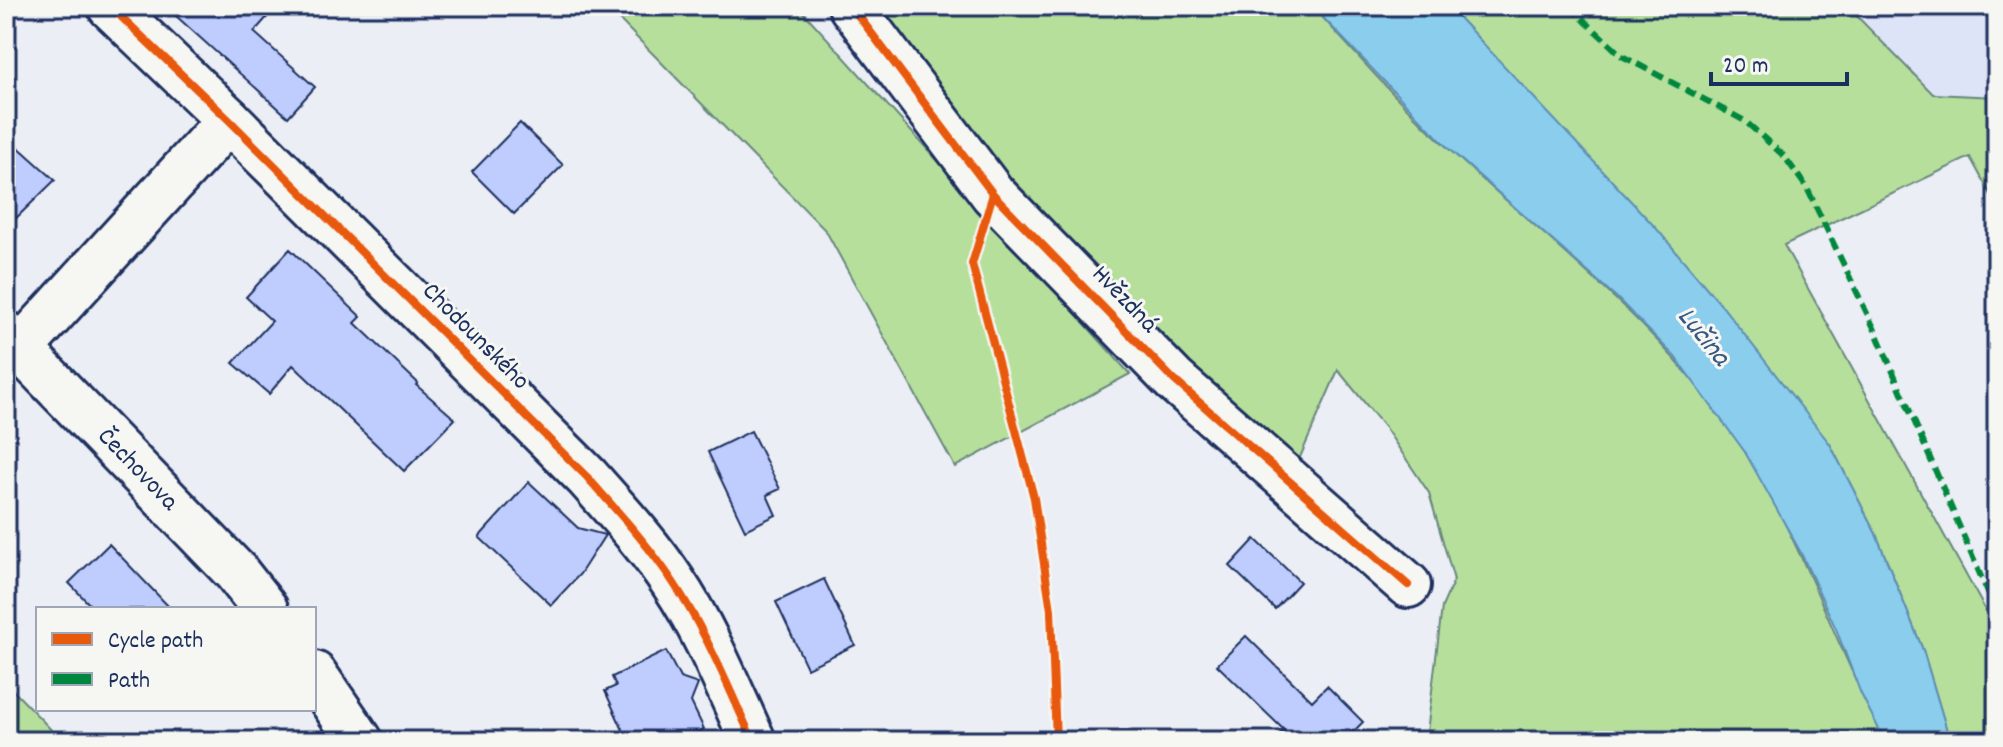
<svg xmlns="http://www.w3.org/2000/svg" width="2003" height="747" font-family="Dekko,sans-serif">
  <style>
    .built { fill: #dee4f7 }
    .green { fill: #b6df9c; stroke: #68877d; stroke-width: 2 }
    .water { fill: #8acdec; stroke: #5e8eb3; stroke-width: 2 }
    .building { fill: #becdfe; stroke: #1b2f5e; stroke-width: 2 }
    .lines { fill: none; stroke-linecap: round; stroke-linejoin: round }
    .street-casing { stroke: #1b2f5e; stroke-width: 50 }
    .street { stroke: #f6f6f2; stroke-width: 44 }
    .quiet { stroke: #00873e; stroke-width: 6; stroke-dasharray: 12 6; stroke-linecap: butt }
    .cycleway-casing { stroke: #f6f6f2; stroke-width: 13 }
    .cycleway { stroke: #e8590c; stroke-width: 8 }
    .labels { text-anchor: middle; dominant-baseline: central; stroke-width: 6; stroke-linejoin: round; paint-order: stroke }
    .street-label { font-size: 26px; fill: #1b2f5e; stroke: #f6f6f2 }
    .water-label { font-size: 28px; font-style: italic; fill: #375682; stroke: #f6f6f2 }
  </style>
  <rect width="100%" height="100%" fill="#ebeef4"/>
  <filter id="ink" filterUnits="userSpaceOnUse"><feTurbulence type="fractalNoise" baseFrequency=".0125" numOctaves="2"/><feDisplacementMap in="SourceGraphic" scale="16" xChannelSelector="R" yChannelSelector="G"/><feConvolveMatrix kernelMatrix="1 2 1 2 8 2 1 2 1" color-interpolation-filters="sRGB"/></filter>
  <g filter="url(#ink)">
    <!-- built -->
    <path class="built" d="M1847 6H1997V97L1933 94Z"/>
    <!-- green -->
    <g class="green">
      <path d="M606 6H798L1130 374 955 467 826 231Z"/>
      <path d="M870 6H1312C1357 55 1401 105 1450 150 1554 246 1669 331 1745 452 1803 544 1836 646 1885 741H1426L1442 607 1454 580 1429 493 1386 429 1338 370 1298 462 1233 411 1046 230Z"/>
      <path d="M1448 6H1847L1933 94 1997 97V206L1970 157 1784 245 1997 631V741H1950L1923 650 1876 534 1830 444 1579 147Z"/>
      <path d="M6 683 62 741H6Z"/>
    </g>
    <!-- water -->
    <path class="water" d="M1312 6H1448L1656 228 1722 306 1830 444 1876 534 1923 650 1950 741H1885L1861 694 1836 629 1801 553 1745 452 1675 357 1616 297 1449 149Z"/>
    <!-- building -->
    <g class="building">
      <path d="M165 6H277L254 32 315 87 288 117Z"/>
      <path d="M520 123 563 165 514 214 472 172Z"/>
      <path d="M6 136 55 180 6 228Z"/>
      <path d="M290 249 361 317 355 323 418 383 416 385 455 419 404 471 293 365 269 394 233 363 272 321 246 297Z"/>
      <path d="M751 431 780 489 767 495 776 515 745 530 708 452Z"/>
      <path d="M529 482 578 528 605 535 580 574 551 605 479 537Z"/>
      <path d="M1255 539 1300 582 1275 609 1230 566Z"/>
      <path d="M109 544 171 609H94L69 583Z"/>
      <path d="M824 579 855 645 807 668 776 602Z"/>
      <path d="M1246 636 1312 701 1327 686 1363 722 1348 737 1352 741H1274L1284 730 1217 665Z"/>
      <path d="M666 651 680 678 698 684 691 702 704 729 680 741H628L605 691 616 686 612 677Z"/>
    </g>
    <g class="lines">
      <!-- street casing -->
      <g class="street-casing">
        <g id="street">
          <path d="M110 6 229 120 587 477C617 511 648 544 673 582 706 631 728 687 753 741"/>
          <path d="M851 6 993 194 1174 380 1408 585"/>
          <path d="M6 334 236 572 265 609"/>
          <path d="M20 349 229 120"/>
          <path d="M314 674 360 741"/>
        </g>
      </g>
      <!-- street -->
      <use href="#street" class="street"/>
      <!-- quiet -->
      <path class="quiet" d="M1569 6 1622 56 1745 121 1784 156 1807 188 1875 330 1991 600 1997 622"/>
      <!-- cycleway casing -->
      <g class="cycleway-casing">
        <g id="cycleway">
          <path d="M110 6 229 120 587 477C617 511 648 544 673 582 706 631 728 687 753 741"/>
          <path d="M851 6 993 194 1174 380 1408 585"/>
          <path d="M993 194 972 264 1034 498 1051 610 1056 741"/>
        </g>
      </g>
      <!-- cycleway -->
      <use href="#cycleway" class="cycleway"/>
    </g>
  </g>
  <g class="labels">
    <!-- street labels -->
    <g class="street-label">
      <text transform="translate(1124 300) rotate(46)">Hvězdná</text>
      <text transform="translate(475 337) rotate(45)">Chodounského</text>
      <text transform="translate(137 470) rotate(46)">Čechovova</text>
    </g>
    <!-- water labels -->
    <g class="water-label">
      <text transform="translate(1702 338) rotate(51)">Lučina</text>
    </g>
  </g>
  <!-- margin -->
  <rect width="2003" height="747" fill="none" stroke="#f6f6f2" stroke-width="32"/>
  <rect x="16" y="16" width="1971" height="715" fill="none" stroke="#1b2f5e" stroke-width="3" filter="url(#ink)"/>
  <!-- legend -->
  <rect x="36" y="607" width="280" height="104" fill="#f6f6f2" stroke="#9ea6b7" stroke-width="2"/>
  <rect x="52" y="633" width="40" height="12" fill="#e8590c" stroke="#9ea6b7" stroke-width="2"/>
  <text x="108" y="647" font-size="24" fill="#1b2f5e">Cycle path</text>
  <rect x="52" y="673" width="40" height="12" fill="#00873e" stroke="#9ea6b7" stroke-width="2"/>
  <text x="108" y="687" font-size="24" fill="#1b2f5e">Path</text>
  <!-- scale -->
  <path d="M1711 72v12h136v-12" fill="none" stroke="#1b2f5e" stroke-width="4"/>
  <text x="1723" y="72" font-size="24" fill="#1b2f5e" stroke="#f6f6f2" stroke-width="6" paint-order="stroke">20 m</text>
</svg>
